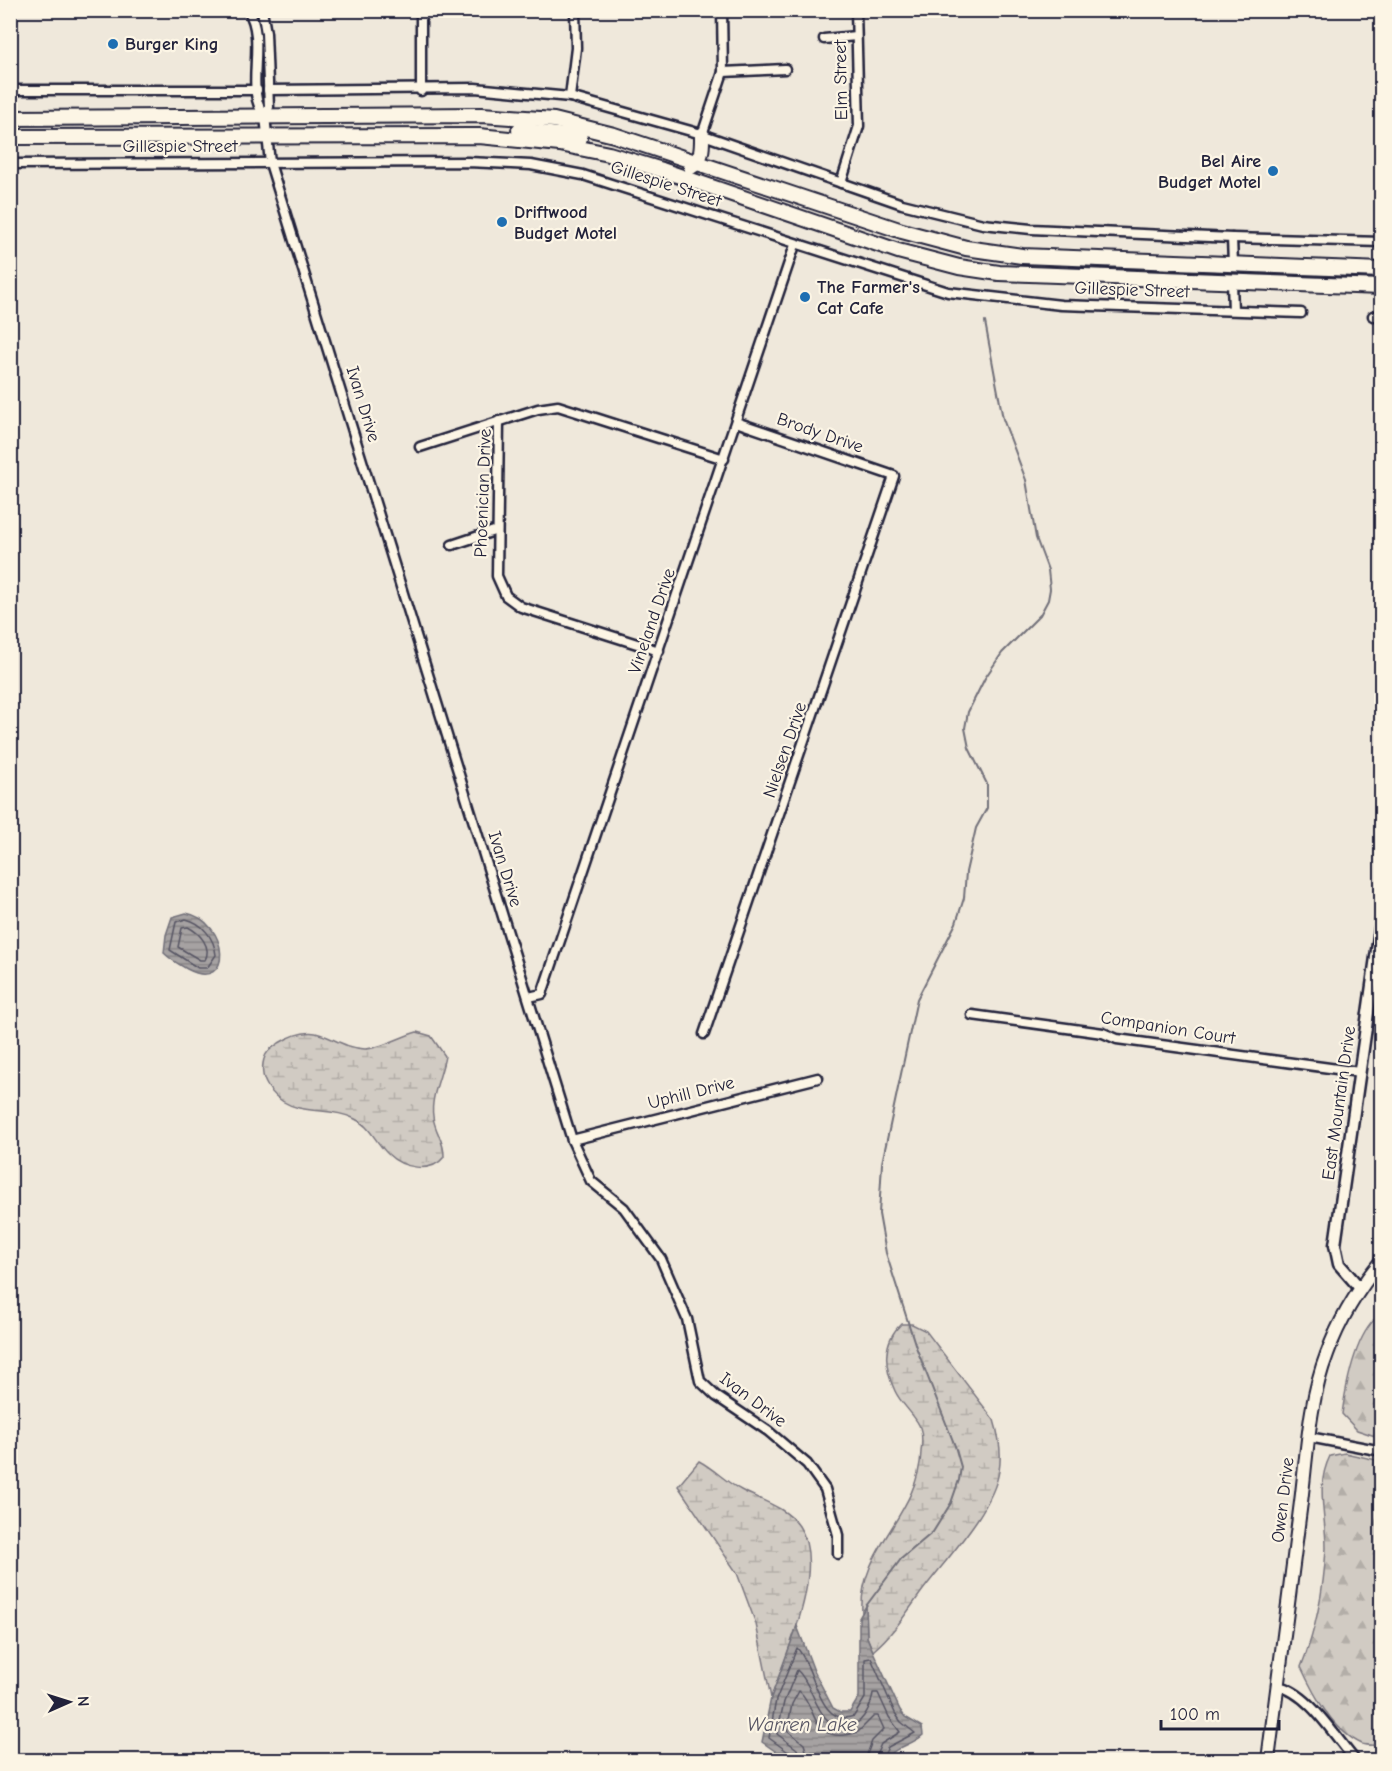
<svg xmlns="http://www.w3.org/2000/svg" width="1392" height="1771" font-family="'Comic Neue',sans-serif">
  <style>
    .forest { fill: url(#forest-firs); stroke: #7a767f; stroke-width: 1.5 }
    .wetland { fill: url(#wetland-marsh); stroke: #7a767f; stroke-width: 1.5 }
    .water { fill: url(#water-rules); stroke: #716f79; stroke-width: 1.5 }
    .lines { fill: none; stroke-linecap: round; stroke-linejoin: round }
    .shore { stroke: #575564; stroke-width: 1.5 }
    .stream { stroke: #716f79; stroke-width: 2 }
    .minor-casing { stroke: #22223b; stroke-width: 13 }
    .tertiary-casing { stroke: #22223b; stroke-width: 15 }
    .primary-casing { stroke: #22223b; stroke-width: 16 }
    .trunk-casing { stroke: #22223b; stroke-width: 18 }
    .minor { stroke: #fcf5e5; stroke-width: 8 }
    .tertiary { stroke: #fcf5e5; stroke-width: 10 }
    .primary { stroke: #fcf5e5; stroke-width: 12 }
    .trunk { stroke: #fcf5e5; stroke-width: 14 }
    .poi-dot { fill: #1f6fb2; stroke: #fcf5e5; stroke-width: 2 }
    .labels { text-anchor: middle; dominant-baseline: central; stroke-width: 4.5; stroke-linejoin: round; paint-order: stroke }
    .poi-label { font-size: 18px; font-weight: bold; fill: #22223b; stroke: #fcf5e5; text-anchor: start }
    .street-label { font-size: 18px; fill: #22223b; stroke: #fcf5e5 }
    .water-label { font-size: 20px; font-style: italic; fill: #575564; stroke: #fcf5e5 }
  </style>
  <defs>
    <pattern id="forest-firs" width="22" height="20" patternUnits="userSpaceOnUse" patternTransform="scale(1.5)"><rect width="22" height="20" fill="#d1cbc3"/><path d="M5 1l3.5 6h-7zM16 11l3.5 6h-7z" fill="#b3aea8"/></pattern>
    <pattern id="wetland-marsh" width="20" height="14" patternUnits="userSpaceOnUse" patternTransform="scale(1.5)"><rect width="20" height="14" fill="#d1cbc3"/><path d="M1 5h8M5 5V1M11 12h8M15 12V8" fill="none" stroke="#b3aea8"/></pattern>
    <pattern id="water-rules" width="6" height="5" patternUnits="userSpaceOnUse" patternTransform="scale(1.5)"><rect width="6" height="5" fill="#a6a2a2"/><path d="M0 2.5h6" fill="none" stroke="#878485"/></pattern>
  </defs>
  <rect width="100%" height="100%" fill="#efe8db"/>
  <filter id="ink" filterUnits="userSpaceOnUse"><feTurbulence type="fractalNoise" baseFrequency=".0167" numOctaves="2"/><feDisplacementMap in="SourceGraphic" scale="12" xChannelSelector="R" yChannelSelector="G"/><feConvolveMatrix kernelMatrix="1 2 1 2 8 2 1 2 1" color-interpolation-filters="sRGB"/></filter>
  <g filter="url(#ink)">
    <!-- forest -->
    <g class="forest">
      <path d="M1381 1314V1438L1357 1430 1342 1414C1346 1385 1356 1331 1381 1314Z"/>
      <path d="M1345 1453 1381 1461V1745C1375 1745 1367 1746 1362 1744 1332 1730 1314 1695 1301 1667 1316 1630 1324 1587 1326 1548 1326 1515 1315 1486 1330 1456Z"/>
    </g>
    <!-- wetland -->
    <g class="wetland">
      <path d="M417 1032 431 1036 445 1056C442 1075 430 1097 433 1116 434 1131 445 1141 444 1157 431 1174 402 1168 388 1154 375 1142 370 1125 353 1118 336 1110 317 1112 299 1108 277 1103 257 1083 264 1059 266 1051 272 1048 279 1043 321 1017 329 1047 365 1049 379 1049 402 1036 417 1032Z"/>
      <path d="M901 1324H912L926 1331 994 1420C999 1436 1002 1454 999 1471 993 1511 944 1561 920 1594 905 1615 893 1634 873 1651L867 1637 866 1608 862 1613C858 1548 919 1515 921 1452 922 1444 923 1433 919 1425 913 1413 901 1404 895 1391 884 1368 882 1342 901 1324Z"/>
      <path d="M699 1461C714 1469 726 1482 741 1490 760 1500 786 1507 799 1526 827 1568 786 1655 771 1698L756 1624 737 1573 678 1486Z"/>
    </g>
    <!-- water -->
    <g class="water">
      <path d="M186 913C230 921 234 994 187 969 178 964 171 960 164 953L166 935 172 917Z"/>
      <path d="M866 1606 867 1637 871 1647 900 1710 905 1717 922 1727 923 1735C912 1746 893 1746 887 1760H788L762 1742 771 1698 797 1626 814 1671 833 1708 840 1712H850L859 1697V1618Z"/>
    </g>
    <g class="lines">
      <!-- shore -->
      <g class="shore">
        <path d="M186 919C203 923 214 938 216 955L207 968H198L170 950 176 922Z"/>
        <path d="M188 927C200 933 212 947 205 960H200L178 947 182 928Z"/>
        <path d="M793 1760 791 1754 769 1738 776 1700 797 1648C815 1666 818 1729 854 1716L865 1698V1659L871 1658 895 1713 901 1722 915 1733 888 1747 882 1760"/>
        <path d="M800 1760 797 1749 777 1734 784 1702 797 1670C816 1686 816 1735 853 1725 864 1721 872 1704 873 1693H878L889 1717 900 1732 881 1744 874 1760"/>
        <path d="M809 1760 804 1744 787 1730 792 1704 799 1691C818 1706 809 1747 858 1732L874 1716H878L884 1729 872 1741 865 1760"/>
      </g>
      <!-- stream -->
      <path class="stream" d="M866 1606 901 1559 933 1532 951 1503 959 1480 961 1467 955 1446 916 1347 886 1253 879 1214 882 1163 917 999 956 923 964 898 966 872 976 828 987 808V784L969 748 965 728 968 712 985 678 1002 653 1040 615 1048 600 1050 589 1048 570 1036 538 1026 480 1003 419 985 322"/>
      <!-- minor casing -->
      <g class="minor-casing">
        <g id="minor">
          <path d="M248 10C268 41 243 91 265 116"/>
          <path d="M262 10 266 33 269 107 265 116 270 163 572 1140 591 1181 624 1208 661 1259 687 1319 700 1381 716 1396 768 1431 807 1464 825 1489 838 1535V1554"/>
          <path d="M421 10V91"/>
          <path d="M824 39 856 36"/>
          <path d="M723 72 785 69"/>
          <path d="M10 90H257"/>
          <path d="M268 90 475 88 570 97 698 133 902 204 983 224 1031 229 1232 238 1382 242"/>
          <path d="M570 97 576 48 575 10"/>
          <path d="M702 135 723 72 722 10"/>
          <path d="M10 164 468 162 531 165 583 175 948 292 1061 305 1301 313"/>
          <path d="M841 183 859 126 856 10"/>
          <path d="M1232 238 1233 264"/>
          <path d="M1232 283 1233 310"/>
          <path d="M1373 316H1382"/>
          <path d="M499 421 497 576 506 596 521 607 659 651"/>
          <path d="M420 447 538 409 558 406 724 459"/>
          <path d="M452 545 497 530"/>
          <path d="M529 997 542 994 795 245"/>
          <path d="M972 1015 1103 1033 1117 1039 1359 1072"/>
          <path d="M704 1034 894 476 736 422"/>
          <path d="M572 1140 818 1078"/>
          <path d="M1309 1437 1382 1451"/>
          <path d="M1277 1686C1308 1691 1335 1737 1355 1760"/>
        </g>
      </g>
      <!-- tertiary casing -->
      <g class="tertiary-casing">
        <path id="tertiary" d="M1359 1287 1339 1264 1335 1245 1382 915"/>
      </g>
      <!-- primary casing -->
      <g class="primary-casing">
        <path id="primary" d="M1268 1760C1279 1674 1290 1588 1301 1502 1307 1454 1309 1400 1327 1354 1340 1318 1358 1289 1382 1260"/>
      </g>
      <!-- trunk casing -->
      <g class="trunk-casing">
        <g id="trunk">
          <path d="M10 118 482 115 554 120 614 135 902 231 966 248 1022 256 1382 270"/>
          <path d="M519 130 580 138"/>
          <path d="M10 137 479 136 560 144 609 154 662 170 898 251 959 267 999 273 1382 287"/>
          <path d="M691 167C703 160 702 146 702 135"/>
        </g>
      </g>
      <!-- minor -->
      <use href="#minor" class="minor"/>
      <!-- tertiary -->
      <use href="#tertiary" class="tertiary"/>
      <!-- primary -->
      <use href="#primary" class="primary"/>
      <!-- trunk -->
      <use href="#trunk" class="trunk"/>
    </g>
  </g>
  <!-- markers -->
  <g class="poi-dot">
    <circle cx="113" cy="44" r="6"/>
    <circle cx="1273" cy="171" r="6"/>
    <circle cx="502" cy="222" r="6"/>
    <circle cx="805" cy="297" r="6"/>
  </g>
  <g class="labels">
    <!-- poi labels -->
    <g class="poi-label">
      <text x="125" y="44">Burger King</text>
      <text x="1261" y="161" text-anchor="end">Bel Aire<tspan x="1261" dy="21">Budget Motel</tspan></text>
      <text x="514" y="212">Driftwood<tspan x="514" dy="21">Budget Motel</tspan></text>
      <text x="817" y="287">The Farmer's<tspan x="817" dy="21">Cat Cafe</tspan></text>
    </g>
    <!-- street labels -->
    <g class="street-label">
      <text transform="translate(841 80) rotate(-91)">Elm Street</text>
      <text x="180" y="146">Gillespie Street</text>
      <text transform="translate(666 184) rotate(18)">Gillespie Street</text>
      <text transform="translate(1132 290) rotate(2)">Gillespie Street</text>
      <text transform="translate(363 404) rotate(73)">Ivan Drive</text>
      <text transform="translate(820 433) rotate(19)">Brody Drive</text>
      <text transform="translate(483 493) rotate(-88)">Phoenician Drive</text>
      <text transform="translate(652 621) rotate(-71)">Vineland Drive</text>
      <text transform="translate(785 750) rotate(-71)">Nielsen Drive</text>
      <text transform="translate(505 869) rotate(73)">Ivan Drive</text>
      <text transform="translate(1168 1028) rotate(9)">Companion Court</text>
      <text transform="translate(691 1093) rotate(-14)">Uphill Drive</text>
      <text transform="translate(1339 1103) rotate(-82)">East Mountain Drive</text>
      <text transform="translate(753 1400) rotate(37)">Ivan Drive</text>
      <text transform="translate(1283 1500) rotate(-83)">Owen Drive</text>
    </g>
    <!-- water labels -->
    <g class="water-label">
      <text x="802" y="1724">Warren Lake</text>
    </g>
  </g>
  <!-- margin -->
  <rect width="1392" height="1771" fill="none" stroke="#fcf5e5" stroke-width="36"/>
  <rect x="18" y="18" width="1356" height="1735" fill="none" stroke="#22223b" stroke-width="2" filter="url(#ink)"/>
  <!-- north arrow -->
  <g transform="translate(69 1702) rotate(87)" stroke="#fcf5e5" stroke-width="4.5" paint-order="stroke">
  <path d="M0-4.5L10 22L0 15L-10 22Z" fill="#22223b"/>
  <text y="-9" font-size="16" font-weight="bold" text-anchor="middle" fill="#22223b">N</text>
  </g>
  <!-- scale -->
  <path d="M1161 1720v9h118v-9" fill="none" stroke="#22223b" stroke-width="3"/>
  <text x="1170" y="1720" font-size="18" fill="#22223b" stroke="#fcf5e5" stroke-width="4.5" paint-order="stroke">100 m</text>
</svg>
